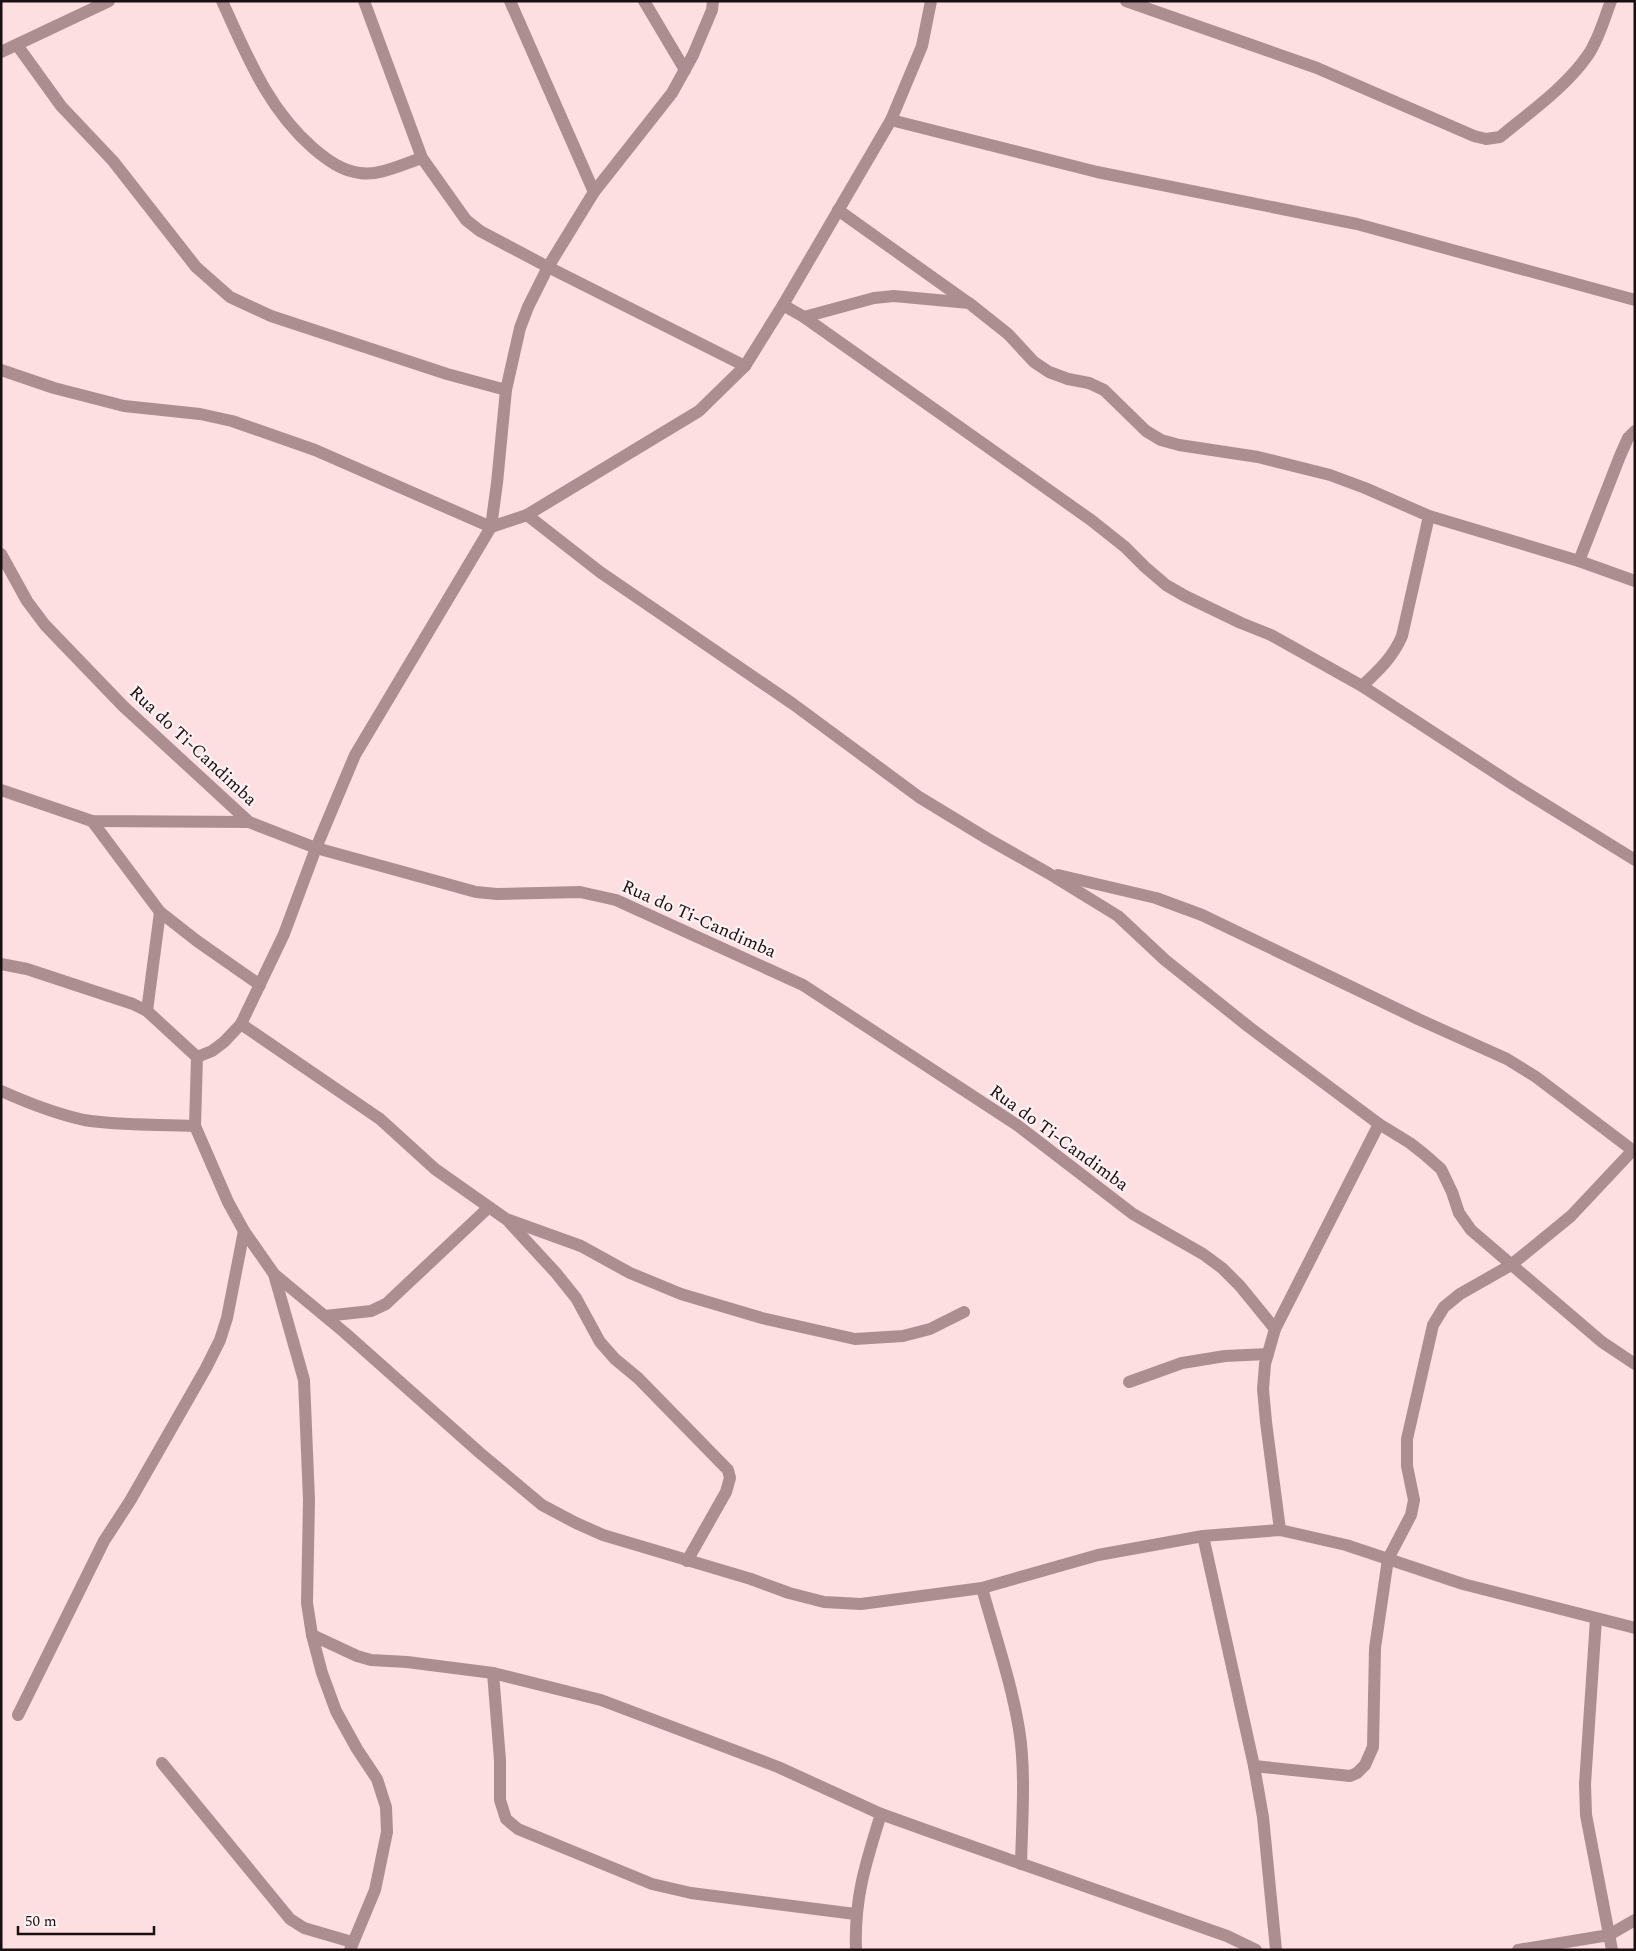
<svg xmlns="http://www.w3.org/2000/svg" width="1636" height="1951" font-family="Spectral,serif">
  <style>
    .lines { fill: none; stroke-linecap: round; stroke-linejoin: round }
    .street { stroke: #ac8e91; stroke-width: 12 }
    .labels { text-anchor: middle; dominant-baseline: central; stroke-width: 4.5; stroke-linejoin: round; paint-order: stroke }
    .street-label { font-size: 18px; fill: #1a1011; stroke: #fef1f3 }
  </style>
  <rect width="100%" height="100%" fill="#fddfe2"/>
  <g class="lines">
    <!-- street -->
    <g class="street">
      <path d="M222 1C247 55 267 108 313 148 327 160 342 171 360 173 380 176 403 164 422 158"/>
      <path d="M364 1 422 158 466 220 480 231 548 267 745 366"/>
      <path d="M510 1 594 192"/>
      <path d="M644 1 685 70"/>
      <path d="M1126 1 1317 68 1474 136 1486 139 1500 137C1530 112 1566 87 1588 55 1599 39 1604 19 1611 1"/>
      <path d="M17 45 61 106 113 161 196 267 230 297 271 316 447 374 506 390"/>
      <path d="M1 52 109 1"/>
      <path d="M891 120 1097 172 1357 224 1635 300"/>
      <path d="M838 210 967 302"/>
      <path d="M783 305 804 317 1091 520 1125 547 1145 567 1166 585 1185 596 1241 623 1271 635 1362 686 1517 787 1635 860"/>
      <path d="M804 317 874 298 894 296 969 303 1008 334 1034 362 1049 372 1068 379 1089 383 1104 390 1146 431 1161 440 1179 445 1258 457 1330 475 1365 488 1429 516 1579 561 1635 581"/>
      <path d="M1 370 54 388 124 406 200 414 232 421 315 450 491 527 527 515 600 572 793 704 919 797 988 839 1048 873 1118 916 1165 960 1249 1027 1379 1124 1410 1143 1424 1154 1441 1169 1452 1192 1459 1213 1471 1230 1602 1342 1635 1364"/>
      <path d="M527 515 699 411 745 366 783 305 891 120 922 46 931 1"/>
      <path d="M1 554 27 601 45 625 123 706 249 822 316 848 476 892 497 894 580 892 616 900 803 985 1017 1125 1133 1214 1203 1254 1222 1268 1240 1286 1275 1329"/>
      <path d="M1579 561 1620 456 1628 438 1635 431"/>
      <path d="M1362 686C1379 670 1393 657 1402 636L1429 516"/>
      <path d="M1 790 92 821 249 822"/>
      <path d="M92 821 160 912 197 941 260 985"/>
      <path d="M1058 875 1156 898 1202 915 1418 1019 1507 1059 1536 1077 1635 1152"/>
      <path d="M1 964 27 969 133 1004 147 1011 197 1057"/>
      <path d="M147 1011 160 912"/>
      <path d="M241 1024 380 1119 435 1169 506 1219 581 1246 630 1273 681 1294 762 1318 855 1339 903 1336 930 1329 964 1312"/>
      <path d="M1 1091C28 1103 56 1114 84 1120 120 1126 159 1124 195 1126"/>
      <path d="M509 1222 556 1273 576 1298 600 1342 615 1359 638 1378 728 1470 730 1478 726 1492 687 1561"/>
      <path d="M274 1274 344 1332 480 1453 542 1505 576 1523 603 1535 751 1579 789 1593 824 1602 861 1604 982 1588 1098 1555 1203 1536 1280 1530 1346 1545 1463 1584 1635 1628"/>
      <path d="M325 1316 371 1311 386 1304 488 1208"/>
      <path d="M1129 1382 1182 1363 1225 1356 1268 1354"/>
      <path d="M1280 1530 1266 1422 1263 1389 1265 1364 1275 1329 1379 1124"/>
      <path d="M1203 1536 1254 1766 1263 1817 1276 1950"/>
      <path d="M982 1588C995 1635 1011 1681 1019 1729 1026 1771 1022 1821 1021 1864"/>
      <path d="M1596 1619 1585 1784 1586 1815 1612 1950"/>
      <path d="M312 1635 357 1656 371 1660 407 1662 493 1673 601 1700 778 1767 881 1814 934 1833 1227 1936 1256 1950"/>
      <path d="M493 1673 500 1760V1800L506 1819 518 1829 652 1884 691 1893 855 1914"/>
      <path d="M18 1715 104 1541 130 1501 206 1368 220 1340 227 1318 244 1231"/>
      <path d="M162 1763 290 1919 304 1928 352 1942"/>
      <path d="M1254 1766 1350 1776 1357 1773 1365 1765 1373 1747 1375 1648 1388 1559 1411 1515 1414 1500 1407 1466V1439L1433 1325 1444 1307 1460 1294 1511 1265 1571 1216 1633 1150"/>
      <path d="M350 1950 375 1890 387 1832 386 1807 377 1779 357 1749 336 1711 322 1673 312 1635 307 1603 309 1500 304 1380 274 1274 244 1231 228 1202 195 1126 197 1057 212 1051 224 1042 241 1024 284 934 316 848 355 755 491 527 497 483 506 390 520 328 528 307 548 267 594 192 672 93 693 55 712 10 713 1"/>
      <path d="M856 1950C854 1898 866 1862 881 1814"/>
      <path d="M1518 1950 1609 1935 1635 1920"/>
    </g>
  </g>
  <g class="labels">
    <!-- street labels -->
    <g class="street-label">
      <text transform="translate(193 746) rotate(43)">Rua do Ti-Candimba</text>
      <text transform="translate(699 919) rotate(24)">Rua do Ti-Candimba</text>
      <text transform="translate(1059 1138) rotate(36)">Rua do Ti-Candimba</text>
    </g>
  </g>
  <!-- border -->
  <rect width="1636" height="1951" fill="none" stroke="#1a1011" stroke-width="5"/>
  <!-- scale -->
  <path d="M18 1926v8h136v-8" fill="none" stroke="#1a1011" stroke-width="2.5"/>
  <text x="25" y="1926" font-size="15" fill="#1a1011" stroke="#fef1f3" stroke-width="4" paint-order="stroke">50 m</text>
</svg>
